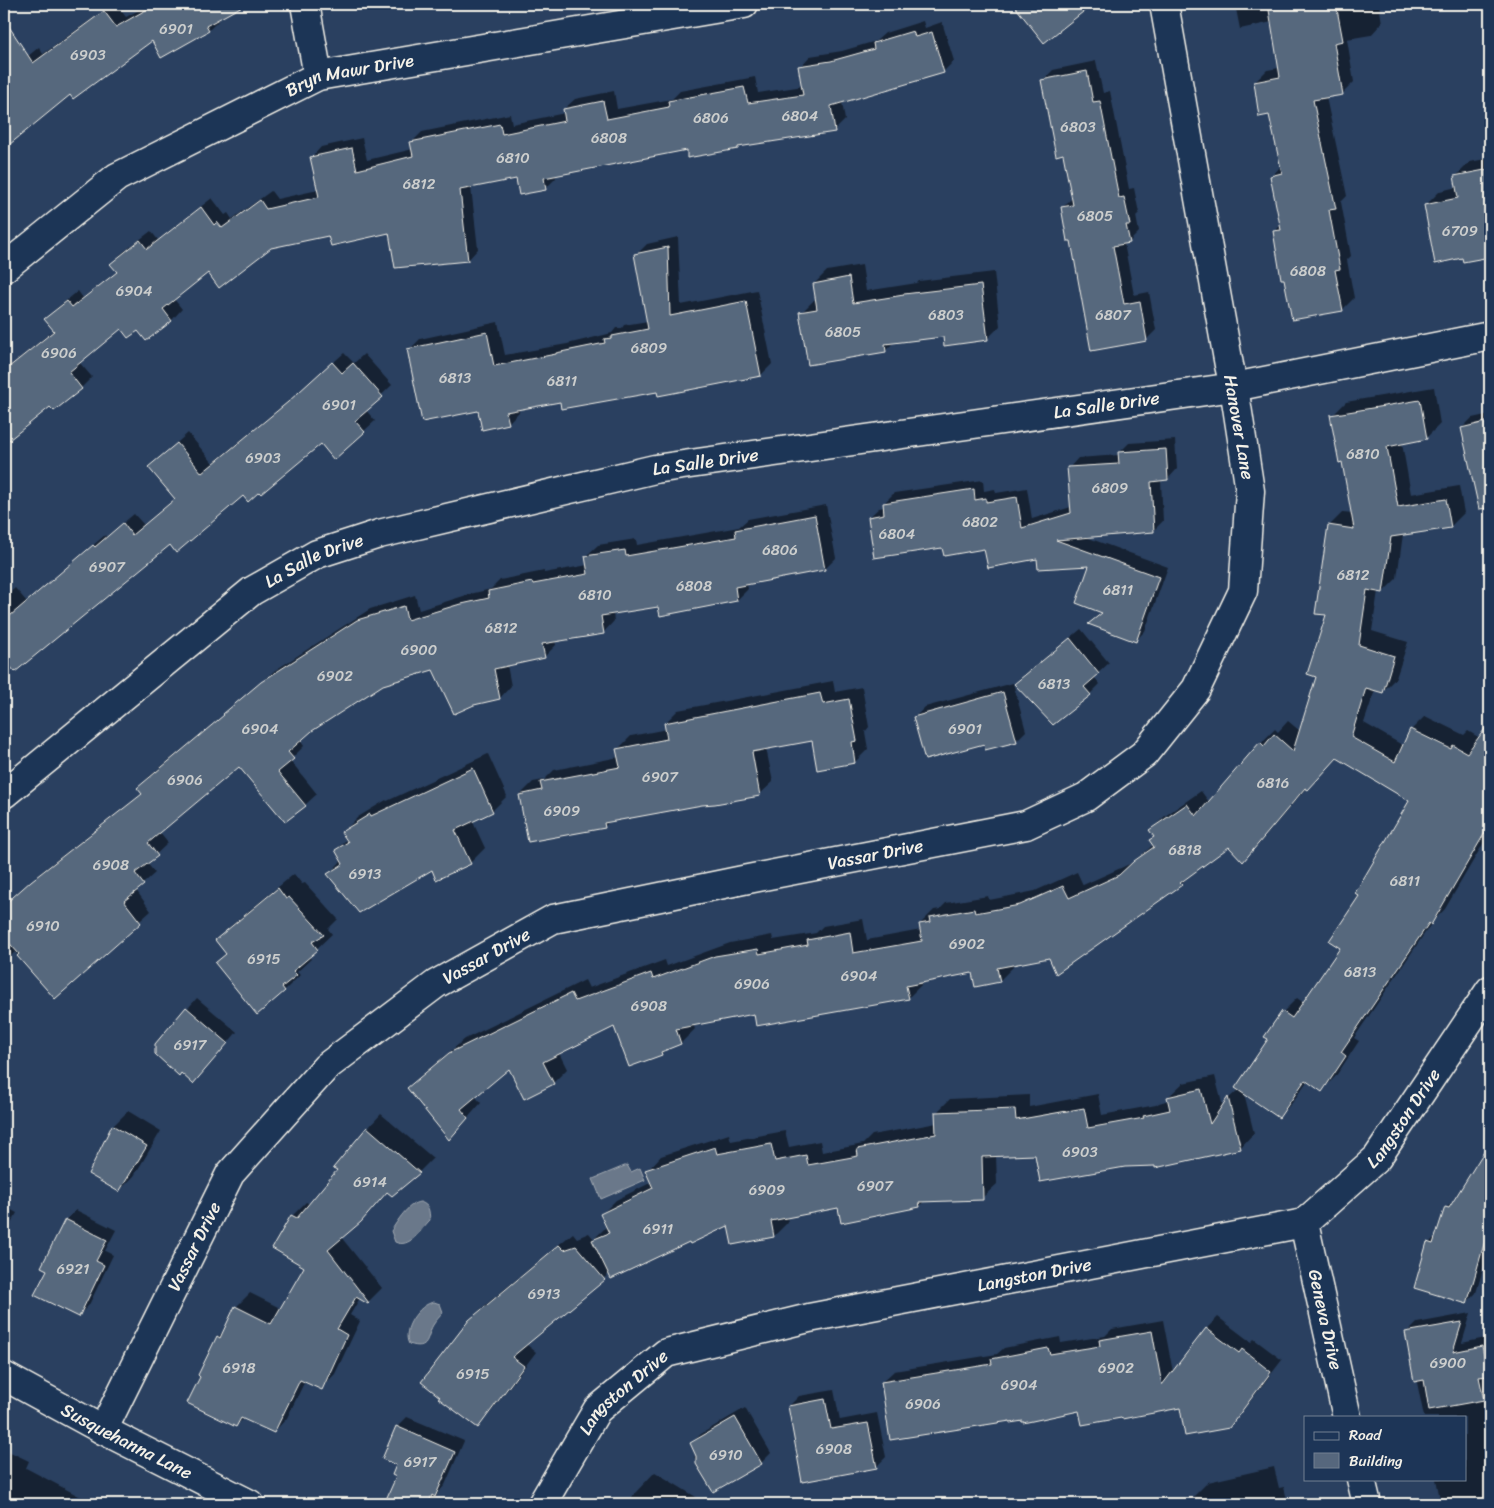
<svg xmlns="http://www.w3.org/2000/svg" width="1494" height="1508" font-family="Sriracha,sans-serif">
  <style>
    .water { fill: #6a788a; stroke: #a1a8b0 }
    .shadow { fill: #0007 }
    .building { fill: #56677d; stroke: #f4f1e8 }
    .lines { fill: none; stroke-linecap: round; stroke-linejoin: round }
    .street-casing { stroke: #f4f1e8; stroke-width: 31 }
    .street { stroke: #1d3557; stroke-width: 28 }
    .labels { text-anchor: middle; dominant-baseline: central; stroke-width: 4; stroke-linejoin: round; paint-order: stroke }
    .number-label { font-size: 15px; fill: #cccecd }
    .street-label { font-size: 18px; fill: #f4f1e8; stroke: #1d3557 }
  </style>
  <rect width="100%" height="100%" fill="#2a4060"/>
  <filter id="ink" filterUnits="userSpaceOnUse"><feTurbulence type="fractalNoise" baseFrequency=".02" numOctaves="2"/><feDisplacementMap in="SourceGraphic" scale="10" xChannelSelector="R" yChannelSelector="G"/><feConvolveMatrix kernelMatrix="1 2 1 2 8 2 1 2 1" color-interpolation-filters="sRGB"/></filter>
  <g filter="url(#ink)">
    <!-- water -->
    <g class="water">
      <path d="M627 1165 631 1172 640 1168 645 1180 601 1199 593 1179Z"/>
      <path d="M420 1202C430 1205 429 1211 430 1220 420 1230 410 1249 395 1242L391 1231C397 1222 408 1203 420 1202Z"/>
      <path d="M434 1302 440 1304 443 1312C440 1317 436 1320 433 1325 426 1337 430 1351 409 1344 401 1330 419 1304 434 1302Z"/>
    </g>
    <!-- shadow -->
    <g class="shadow">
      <path d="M113 4H116L126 17 150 4H240L236 8 217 18 219 20 209 30 162 56 152 39 70 93 4 148V76L39 47 43 54Z"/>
      <path d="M1015 4H1090L1045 41Z"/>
      <path d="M1235 4H1379L1382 23 1371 35 1347 39 1354 82 1342 94 1326 97 1347 196 1341 202 1351 256 1347 260 1354 298 1342 310 1274 232 1281 225 1271 177 1281 166 1270 114 1255 82 1267 70 1279 68 1272 22 1240 29Z"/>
      <path d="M923 21 925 28 942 22 954 61 943 72 842 102 845 120 835 130 740 145 738 148 688 149 555 174 556 178 546 188 520 193 517 178 471 187 478 249 468 260 390 232 329 234 271 247 208 272 174 299 182 309 172 320 146 339 138 329 122 328 79 362 92 377 81 388 54 410 51 405 4 443V356L11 365 54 330 46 320 56 309 78 291 83 298 118 271 112 264 122 253 151 231 158 240 212 198 225 215 228 213 232 219 271 191 277 199 318 190 311 158 321 147 362 138 367 160 413 149 411 143 422 132 510 114 512 124 565 113 564 109 575 99 614 91 617 109 672 99 680 91 755 77 758 93 803 86 800 67 810 56 842 51 876 41 885 33Z"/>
      <path d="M1096 61 1103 93 1110 91 1129 189 1134 188 1139 213 1136 216 1139 232 1129 242 1124 243 1134 295 1149 292 1156 330 1146 340 1072 239 1062 208 1073 197 1064 153 1043 80 1053 70Z"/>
      <path d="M1490 158V256L1464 261 1463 257 1426 205 1440 191 1457 187 1455 177 1470 162Z"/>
      <path d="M678 237 681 305 757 290 772 364 761 375 659 395 658 391 561 400 519 408V412L508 423 478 409 409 350 420 339 498 322 505 355 567 344 612 333 616 328H622L624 325 648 321 636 255 647 244Z"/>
      <path d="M862 265 866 291 917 283 919 281 994 272 1000 326 987 339 944 335 895 341 885 351 801 313 814 300 817 299 814 284 827 271Z"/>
      <path d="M344 353 354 363 364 354 392 385 366 410 375 421 364 431 334 458 321 443 259 491 243 494 170 543 15 671 4 657V598L15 588 27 602 105 535 106 537 134 514 144 525 176 498 161 457 188 433 213 463 300 392Z"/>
      <path d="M1434 387 1440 424 1426 438 1402 443 1411 494 1459 486 1464 513 1450 527 1403 534 1397 578 1383 592 1378 591 1372 631 1408 642 1396 678 1382 692 1375 690 1364 723 1404 746 1411 730 1425 716 1464 735 1468 731 1480 738 1490 724V832L1445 909 1433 921 1354 1038 1359 1041 1336 1076 1322 1090 1308 1080 1292 1103 1279 1117 1244 1093 1254 1133 1240 1148 1156 1164 1036 1154 996 1155 997 1184 982 1198 925 1200 920 1206H839L787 1217 788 1222 774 1236 733 1244 729 1224 610 1273 526 1344 536 1352 490 1413 478 1426 470 1320 483 1307 573 1233 577 1238 589 1233 594 1239 607 1226 602 1214 616 1200 652 1182 647 1171 661 1156 729 1134 731 1141 785 1131 789 1147 820 1141 822 1152 863 1144 872 1135 937 1123 936 1113 950 1099 1029 1095V1107L1098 1094 1102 1115 1156 1105 1159 1103 1169 1100 1168 1097 1183 1083 1215 1076 1223 1107 1229 1098 1239 1089 1270 1039 1283 1012 1297 998 1304 1003 1342 948 1361 895 1411 800 1338 757 1308 789 1307 787 1257 846 1243 860 1230 846 1195 870 1181 884 1050 957 1013 964V967L999 981 973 972 922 982V984L908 998 755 1012 693 1024 695 1029 681 1043 667 1048 661 1054 615 1025 559 1053 567 1069 553 1083 510 1067 475 1096 481 1103 450 1138 408 1088 422 1075 465 1039 585 980 589 988 665 960 667 966 730 943 772 935 773 940 816 933 823 926 863 919 867 940 921 930 920 924 934 910 940 909 946 903 988 896 989 900 1035 891 1077 872 1083 885 1134 862 1154 844 1151 840 1155 836 1151 830 1165 816 1201 791 1209 802 1261 743 1275 729 1278 732 1288 721 1300 731 1318 677 1328 614 1329 526 1343 512 1353 513 1343 461 1332 416 1346 402Z"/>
      <path d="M1490 414V466L1471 470 1462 428 1472 418Z"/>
      <path d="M1175 440 1177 469 1168 479 1161 480 1163 521 1153 531 1083 536 1168 567 1145 631 1136 640 1090 624 1103 612 1091 565 1038 558 985 547 943 546 869 517 879 508 884 507V503L894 493 983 480 984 491 995 489 996 493 1027 488 1032 519 1071 507 1069 468 1078 458 1119 455V453L1129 443Z"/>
      <path d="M826 505 836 558 825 569 747 584 748 589 737 600 659 605 613 613 614 621 603 633 555 640 556 645 544 657 507 665 511 686 500 698 434 669 382 684 311 730 300 740 304 746 290 760 317 794 305 805 285 821 239 765 159 832 168 843 147 863 155 873 136 890 151 911 55 997 15 952 4 962V905L44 870 143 793 138 788 150 776 228 712 274 671 370 609 415 595 419 610 470 594 491 589 500 580 544 571V573L588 565 586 556 598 545 636 539 637 545 739 527 748 519Z"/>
      <path d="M1081 629 1109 663 1094 677 1100 684 1090 694 1053 723 1016 684 1026 674Z"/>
      <path d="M833 681 835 692 862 687 869 727 865 732 868 749 855 762 813 740 766 748 773 782 760 794 715 803 702 804 610 821 604 827 520 795 533 782 544 780 554 770 619 757 618 749 631 736 667 729 665 723 678 710Z"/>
      <path d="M1013 683 1026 731 1016 741 915 717 925 707Z"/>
      <path d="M488 754 507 796 492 811 472 820 485 848 470 863 432 869 329 874 342 860 336 850 347 839 343 832 358 817 386 800 387 801Z"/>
      <path d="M294 874 302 884 305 883 338 919 328 929 332 934 309 956 311 959 297 972 300 975 285 990 257 1013 216 963 227 953 217 940 232 925Z"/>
      <path d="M197 998 237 1032 203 1072 156 1044Z"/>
      <path d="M128 1111 161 1131 134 1176 119 1191 113 1126Z"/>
      <path d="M381 1114 433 1158 419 1172 392 1195 388 1191 360 1221 341 1237 382 1288 368 1302 360 1298 350 1315 360 1321 335 1374 321 1388 305 1381 287 1418 274 1432 244 1418 236 1426 218 1337 226 1329 236 1307 250 1293 282 1309 306 1266 292 1216 306 1202 310 1204 339 1170 368 1128Z"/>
      <path d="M1490 1142V1245L1476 1293 1466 1303 1429 1243 1438 1234 1446 1208 1457 1198Z"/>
      <path d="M4 1206 17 1213 4 1236Z"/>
      <path d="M76 1210 116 1230 105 1251 113 1255 89 1305 79 1315 48 1270 66 1220Z"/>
      <path d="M1471 1313 1462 1343 1490 1337V1504H1441L1436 1479H1465V1417H1424L1407 1333 1417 1323Z"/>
      <path d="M1218 1317 1251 1342 1254 1339 1282 1360 1240 1414 1228 1426 1181 1407 1080 1409 882 1382 894 1371 997 1354 1004 1348 1060 1337 1061 1343 1105 1336 1112 1329 1163 1320 1173 1372 1207 1328Z"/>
      <path d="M834 1390 840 1420 877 1413 886 1457 876 1467 789 1406 799 1396Z"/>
      <path d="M745 1408 771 1453 761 1463 713 1491 694 1457 697 1454 691 1444 701 1434Z"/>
      <path d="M407 1417 464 1441 445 1485 438 1493 433 1504H386L397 1476V1427Z"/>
      <path d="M4 1449 29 1461 26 1468 94 1504H4Z"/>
      <path d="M1274 1467 1279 1488 1284 1487 1288 1504H1195L1193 1497 1208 1482Z"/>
      <path d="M655 1472 696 1497 689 1504H628L634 1494Z"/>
    </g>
    <!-- building -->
    <g class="building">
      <path d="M156 4H246L206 26 209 31 161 58 152 41 73 99 70 95 4 149V19L33 63 104 11 116 27Z"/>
      <path d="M1013 4H1093L1044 43Z"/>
      <path d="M1268 4H1336L1343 41 1334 43 1343 95 1313 100 1336 209 1329 210 1340 269 1335 270 1343 311 1292 320 1284 279H1281L1273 231 1281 230 1270 176 1282 173 1269 115 1259 117 1254 82 1280 77Z"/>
      <path d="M913 31 915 37 932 32 944 73 831 106 835 132 738 147V149L687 158V150L544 178 546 190 519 195 516 179 460 190 468 261 395 268 389 233 331 246 328 236 271 248 219 288 208 273 163 309 172 321 146 341 138 331 128 338 121 329 69 372 82 389 54 411 50 407 4 444V371L54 331 44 319 67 301 72 307 117 272 110 264 140 240 147 249 201 207 214 225 217 222 222 228 260 200 266 209 319 197 310 157 352 148 357 170 413 156 410 142 500 124 502 134 565 121 563 109 603 101 607 119 669 107 668 101 744 87 748 103 803 95 798 66 831 61 874 49 873 43Z"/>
      <path d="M1087 71 1093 102 1100 101 1119 198 1124 197 1130 225H1126L1130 243 1113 246 1124 304 1140 301 1147 341 1091 351 1071 241H1067L1061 207 1073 205 1063 154 1056 156 1041 80Z"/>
      <path d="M1490 169V257L1463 262 1462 258 1435 264 1424 205 1458 198 1454 176Z"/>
      <path d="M668 247 670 316 746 301 761 376 658 396 657 392 561 409 560 402 506 412 509 424 482 430 478 411 422 422 407 349 487 332 494 366 556 354V353L605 343 604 339 612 338V336L648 329 634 254Z"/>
      <path d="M849 277 853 303 904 295V294L981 285 988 340 944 346 943 337 885 344 886 352 808 365 799 312 817 309 813 284Z"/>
      <path d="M332 362 342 373 353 363 383 397 355 421 365 432 334 460 321 444 261 494 259 492 248 502 243 496 176 553 170 545 15 672 4 659V621L93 545 95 547 123 523 132 535 175 499 148 467 177 443 202 473 288 402Z"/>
      <path d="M1420 400 1427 439 1387 447 1398 507 1446 499 1451 528 1391 537 1383 593 1367 590 1359 645 1394 656 1383 693 1366 688 1351 737 1395 762 1410 729 1451 749 1453 745 1467 753 1490 722V824L1431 925 1429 923 1341 1052 1346 1056 1322 1092 1305 1080 1279 1118 1235 1088 1268 1039 1264 1037 1282 1011 1292 1018 1340 948 1329 941 1359 896 1355 893 1409 801 1337 758 1308 790 1305 788 1243 862 1229 847 1180 883 1182 885 1056 974 1049 958 997 968 1000 982 975 987 972 973 906 986 909 999 756 1026 754 1014 676 1029 681 1044 661 1052 662 1055 629 1067 614 1027 543 1062 554 1084 524 1099 509 1069 461 1109 468 1118 449 1140 407 1088 449 1053 571 993 575 1001 651 973 653 979 715 956 758 949 759 954 808 945 807 940 850 932 853 953 922 941 919 924 931 922 930 917 974 909 975 913 1020 905 1063 886 1069 898 1119 875 1134 861 1154 847 1149 840 1154 837 1149 830 1187 804 1196 816 1260 742 1264 746 1274 734 1293 751 1316 677 1307 674 1326 615 1315 614 1328 525 1354 529 1342 462 1339 463 1330 415Z"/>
      <path d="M1490 421V508L1479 509 1461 428Z"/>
      <path d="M1166 449 1168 480 1151 482 1154 532 1056 540 1159 577 1136 642 1088 624 1102 613 1076 603 1089 566 1038 569 1037 559 988 568 984 549 944 556 942 548 874 558 868 517 884 514 883 503 974 489 975 500 986 498V502L1017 497 1022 528 1071 513 1067 467 1119 464 1118 452Z"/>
      <path d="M815 515 825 570 735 587 737 601 660 616 658 607 601 616 604 634 542 644 545 658 494 669 500 699 474 705 454 714 433 670 383 685 312 731 288 752 294 759 278 772 306 806 285 822 239 767 148 843 158 856 135 873 144 885 124 901 141 923 55 999 17 956 19 954 4 937V905L31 881 142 794 137 788 224 715 223 714 261 682 357 620 404 606 407 620 457 605 489 598 488 591 532 582 533 584 588 574 585 556 625 550 626 556 736 537 735 530Z"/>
      <path d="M1070 638 1099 674 1084 687 1091 695 1053 725 1014 684Z"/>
      <path d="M1003 692 1017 742 985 750 984 744 925 760 913 717Z"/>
      <path d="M820 693 823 704 849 699 857 741 852 742 855 763 817 770 812 741 752 752 760 796 715 804 702 805 604 823 605 828 528 842 519 795 542 790 540 782 620 767 616 749 667 739 664 723Z"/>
      <path d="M473 768 493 812 455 830 471 864 436 880 432 870 359 913 327 874 343 864 335 850 348 842 341 832 370 814 371 816Z"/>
      <path d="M278 888 286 899 289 897 324 935 312 942 318 950 293 971 297 975 282 987 285 991 257 1015 215 963 226 954 215 940Z"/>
      <path d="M186 1007 228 1043 193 1084 181 1073 179 1076 155 1054V1044Z"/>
      <path d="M1201 1089 1210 1124 1228 1097 1241 1149 1155 1168V1166L1125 1167 1040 1182 1035 1155 982 1157 983 1200 919 1202 920 1207 841 1223 838 1208 771 1221 774 1237 732 1245 728 1226 690 1244 689 1242 611 1279 592 1240 609 1233 600 1214 653 1188 645 1170 715 1147 717 1154 771 1144 775 1161 806 1155 808 1165 858 1156 857 1149 936 1134 935 1112 1015 1109 1016 1120 1084 1108 1088 1128 1144 1118 1143 1116 1170 1110 1167 1097Z"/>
      <path d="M112 1125 147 1146 119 1192 88 1174Z"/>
      <path d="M367 1127 420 1173 392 1196 387 1192 361 1222 328 1250 369 1303 368 1304 356 1297 337 1329 347 1335 322 1390 300 1380 274 1433 241 1418 236 1427 187 1403 200 1377 198 1375 217 1336 220 1338 235 1306 271 1324 304 1267 272 1248 291 1215 297 1218 337 1170 333 1168Z"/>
      <path d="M1490 1142V1223L1467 1304 1414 1288 1427 1242 1433 1244 1445 1207 1449 1208Z"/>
      <path d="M65 1219 107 1240 96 1261 104 1265 79 1317 34 1295 47 1270 41 1267Z"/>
      <path d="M559 1245 564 1250 576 1246 605 1280 512 1357 524 1366 478 1428 438 1398 440 1397 421 1382 469 1320Z"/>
      <path d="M1462 1322 1453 1352 1482 1346 1488 1376 1479 1377 1484 1400 1429 1410 1424 1380 1414 1382 1405 1332Z"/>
      <path d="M1206 1328 1239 1353 1242 1349 1271 1372 1229 1428 1185 1436 1180 1408 1122 1419 1121 1418 1082 1425 1079 1411 1023 1423V1421L1010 1423V1421L890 1440 881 1382 992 1364 991 1359 1048 1348 1050 1354 1100 1346 1099 1340 1152 1331 1162 1385Z"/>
      <path d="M825 1399 831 1429 868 1423 877 1468 802 1482 788 1406Z"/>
      <path d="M735 1417 762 1464 713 1492 696 1464V1456L690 1443Z"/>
      <path d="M396 1426 455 1452 435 1497 432 1495 428 1504H384L396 1477 392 1475 396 1465 382 1459Z"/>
    </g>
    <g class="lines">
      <!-- street casing -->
      <g class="street-casing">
        <g id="street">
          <path d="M305 4 318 76"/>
          <path id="s1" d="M4 268 117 177 318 76 744 4"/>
          <path id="s2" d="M4 794 252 591 317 554 379 534 655 469 1234 387 1490 336"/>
          <path id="s3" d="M1304 1223 1347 1417"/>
          <path id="s4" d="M4 1376 103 1430 250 1504"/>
          <path id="s5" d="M103 1430 230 1174 326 1067 436 984 553 919 743 880 1026 825 1086 797 1144 754 1196 689 1243 591 1250 491 1234 387 1229 365 1164 4"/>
          <path d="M1361 1479 1367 1504"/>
          <path id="s6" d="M542 1504 597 1410 666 1353 809 1318 1304 1223 1377 1158 1490 990"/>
        </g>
      </g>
      <!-- street -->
      <use href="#street" class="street"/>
    </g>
  </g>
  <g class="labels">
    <!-- number labels -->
    <g class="number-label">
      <text x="176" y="29">6901</text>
      <text x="88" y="55">6903</text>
      <text x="800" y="116">6804</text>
      <text x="711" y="118">6806</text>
      <text x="1078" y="127">6803</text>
      <text x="609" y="138">6808</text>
      <text x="513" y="158">6810</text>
      <text x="419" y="184">6812</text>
      <text x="1095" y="216">6805</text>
      <text x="1460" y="231">6709</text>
      <text x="1308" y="271">6808</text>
      <text x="134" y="291">6904</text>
      <text x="946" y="315">6803</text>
      <text x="1113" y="315">6807</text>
      <text x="843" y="332">6805</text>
      <text x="649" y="348">6809</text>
      <text x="59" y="353">6906</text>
      <text x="455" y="378">6813</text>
      <text x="562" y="381">6811</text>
      <text x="339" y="405">6901</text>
      <text x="1363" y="454">6810</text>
      <text x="263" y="458">6903</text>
      <text x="1110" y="488">6809</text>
      <text x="980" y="522">6802</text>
      <text x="897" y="534">6804</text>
      <text x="780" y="550">6806</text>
      <text x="107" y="567">6907</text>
      <text x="1353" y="575">6812</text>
      <text x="694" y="586">6808</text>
      <text x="1118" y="590">6811</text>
      <text x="595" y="595">6810</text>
      <text x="501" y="628">6812</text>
      <text x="419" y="650">6900</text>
      <text x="335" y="676">6902</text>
      <text x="1054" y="684">6813</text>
      <text x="260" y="729">6904</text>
      <text x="965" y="729">6901</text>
      <text x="660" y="777">6907</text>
      <text x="185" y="780">6906</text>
      <text x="1273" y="783">6816</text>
      <text x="562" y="811">6909</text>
      <text x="1185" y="850">6818</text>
      <text x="111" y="865">6908</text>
      <text x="365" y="874">6913</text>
      <text x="1405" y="881">6811</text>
      <text x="43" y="926">6910</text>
      <text x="967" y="944">6902</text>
      <text x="264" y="959">6915</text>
      <text x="1360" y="972">6813</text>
      <text x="859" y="976">6904</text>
      <text x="752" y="984">6906</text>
      <text x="649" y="1006">6908</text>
      <text x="190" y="1045">6917</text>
      <text x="1080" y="1152">6903</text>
      <text x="370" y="1182">6914</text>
      <text x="875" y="1186">6907</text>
      <text x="767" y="1190">6909</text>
      <text x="658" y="1229">6911</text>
      <text x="73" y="1269">6921</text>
      <text x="544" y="1294">6913</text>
      <text x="1448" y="1363">6900</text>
      <text x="239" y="1368">6918</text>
      <text x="1116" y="1368">6902</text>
      <text x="473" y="1374">6915</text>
      <text x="1019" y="1385">6904</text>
      <text x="923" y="1404">6906</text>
      <text x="834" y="1449">6908</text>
      <text x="726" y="1455">6910</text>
      <text x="420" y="1462">6917</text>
    </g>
    <!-- street labels -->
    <g class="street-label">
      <text stroke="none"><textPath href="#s1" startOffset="401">Bryn Mawr Drive</textPath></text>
      <text stroke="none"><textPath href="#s2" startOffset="1200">La Salle Drive</textPath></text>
      <text transform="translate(1239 427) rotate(80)">Hanover Lane</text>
      <text stroke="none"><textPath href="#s2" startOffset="795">La Salle Drive</textPath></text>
      <text stroke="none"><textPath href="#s2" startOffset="390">La Salle Drive</textPath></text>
      <text stroke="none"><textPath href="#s5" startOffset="1030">Vassar Drive</textPath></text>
      <text stroke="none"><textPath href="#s5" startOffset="625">Vassar Drive</textPath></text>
      <text stroke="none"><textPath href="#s6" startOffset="995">Langston Drive</textPath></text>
      <text stroke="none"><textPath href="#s5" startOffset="205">Vassar Drive</textPath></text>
      <text stroke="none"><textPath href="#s6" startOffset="575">Langston Drive</textPath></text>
      <text stroke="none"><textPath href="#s3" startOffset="99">Geneva Drive</textPath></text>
      <text stroke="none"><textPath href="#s6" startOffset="140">Langston Drive</textPath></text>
      <text stroke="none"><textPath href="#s4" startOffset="139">Susquehanna Lane</textPath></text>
    </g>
  </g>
  <!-- margin -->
  <rect width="1494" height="1508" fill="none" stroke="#1d3557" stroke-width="20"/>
  <rect x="10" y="10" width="1474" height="1488" fill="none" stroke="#f4f1e8" stroke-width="2" filter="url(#ink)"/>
  <!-- legend -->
  <rect x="1304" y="1416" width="162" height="65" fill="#1d3557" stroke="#738091"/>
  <rect x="1314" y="1432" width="25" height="8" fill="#1d3557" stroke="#738091"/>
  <text x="1349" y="1440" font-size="15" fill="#f4f1e8">Road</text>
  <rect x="1314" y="1453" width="25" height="15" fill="#56677d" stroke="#738091"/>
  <text x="1349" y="1466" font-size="15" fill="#f4f1e8">Building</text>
</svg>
